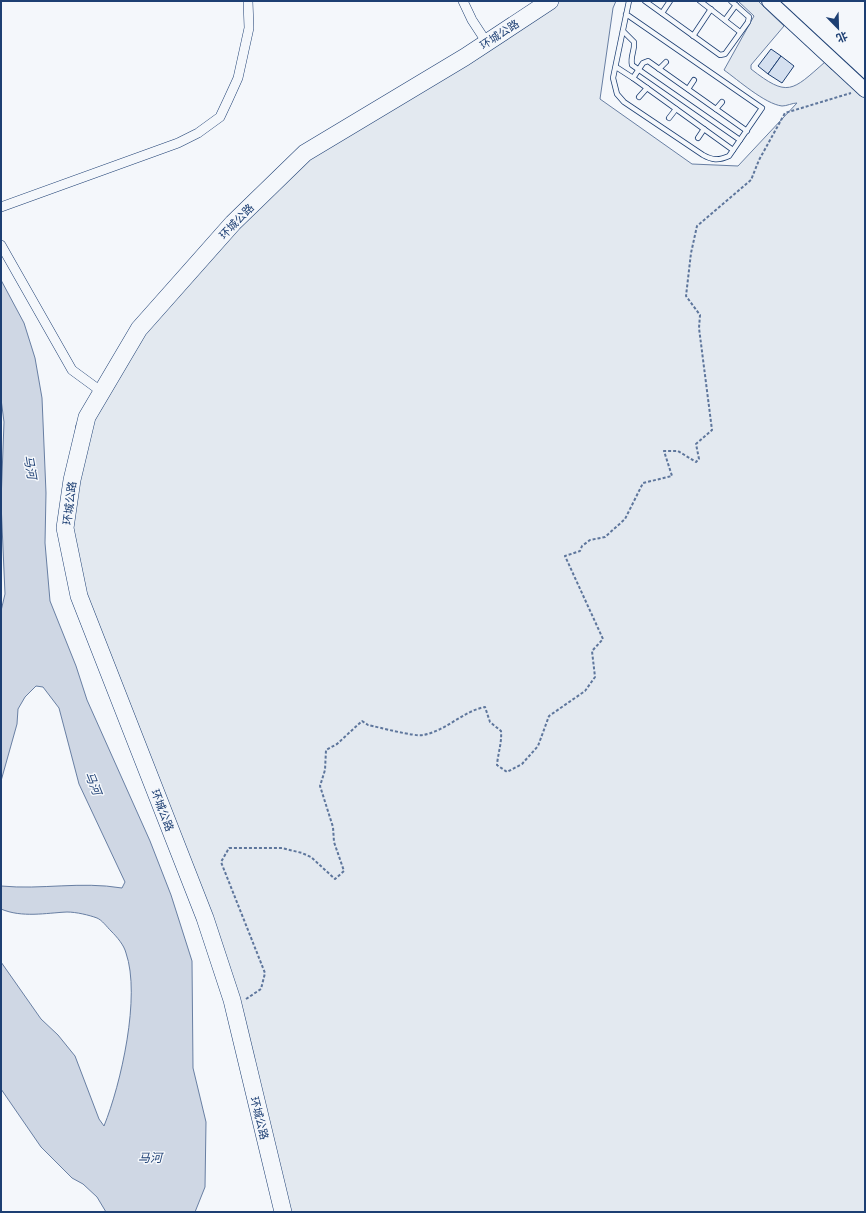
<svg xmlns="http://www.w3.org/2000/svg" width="866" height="1213" font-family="Commissioner,'Noto Sans SC',sans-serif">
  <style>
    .green { fill: #e3e9f0; stroke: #687fa3 }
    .water { fill: #cfd7e4; stroke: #687fa3 }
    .building { fill: #d5e0f0; stroke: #1d3f73 }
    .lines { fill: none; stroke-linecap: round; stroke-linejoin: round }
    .lane-casing { stroke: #1d3f73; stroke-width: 6 }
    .street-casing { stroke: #1d3f73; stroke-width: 10 }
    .primary-casing { stroke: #1d3f73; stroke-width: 16 }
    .highway-casing { stroke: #1d3f73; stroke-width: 18 }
    .path { stroke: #5e769c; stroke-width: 2; stroke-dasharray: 3 2; stroke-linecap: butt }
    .lane { stroke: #f4f7fb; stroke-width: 4.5 }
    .street { stroke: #f4f7fb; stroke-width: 9 }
    .primary { stroke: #f4f7fb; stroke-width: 14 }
    .highway { stroke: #f4f7fb; stroke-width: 17 }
    .labels { text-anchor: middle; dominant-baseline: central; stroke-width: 3; stroke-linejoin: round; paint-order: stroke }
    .street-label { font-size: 11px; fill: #1d3f73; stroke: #f4f7fb }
    .water-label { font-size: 12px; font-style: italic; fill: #1d3f73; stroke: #f4f7fb }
  </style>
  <rect width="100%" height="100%" fill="#f4f7fb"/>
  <!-- green -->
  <path class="green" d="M550 1H616L613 8 600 99 692 164 738 166 797 103C792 103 787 106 782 106 765 104 738 80 724 70L754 16 738 1H758L784 26 751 65V69C788 98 792 91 825 62L832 70 838 65 865 90V1212H283L205 918 79 596 65 528 76 425 139 329 305 153Z"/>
  <!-- water -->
  <path class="water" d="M1 280 24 323 35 358 42 398 46 493 45 543 50 601 76 666 87 700 150 841 171 895 192 961 193 1068 206 1122 205 1187 195 1212H106L97 1197 83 1184 72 1178 41 1147 1 1089V962L41 1019 58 1035 75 1056 99 1119 104 1126C121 1084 141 996 126 953 124 945 117 937 111 931 107 927 102 920 97 918 89 915 76 912 67 912 46 913 22 918 1 909V886C42 890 80 881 122 888L125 882 79 784 59 708 43 687 36 686 25 697 18 709 17 724 1 781V611L5 594 1 502 4 422 1 399Z"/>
  <!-- building -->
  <g class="building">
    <path d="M771 49 781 56 768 74 758 66Z"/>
    <path d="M781 56 794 66 782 83 768 74Z"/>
  </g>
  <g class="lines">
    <!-- lane casing -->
    <g class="lane-casing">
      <g id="lane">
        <path d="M645 1 720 55 725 54 748 22 749 17 731 1"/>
        <path d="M700 1 740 32"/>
        <path d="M662 13 670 1"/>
        <path d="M626 14 762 108 729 156C718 161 712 160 703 155L624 102 617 94 613 78 629 1"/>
        <path d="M725 20 736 5"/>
        <path d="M623 31 634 42C635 51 630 56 632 65L740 140"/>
        <path d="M693 36 711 9"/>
        <path d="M616 67 633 78"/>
        <path d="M659 69 666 62"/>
        <path d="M688 89 694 80"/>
        <path d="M639 97 647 88"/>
        <path d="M716 109 722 102"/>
        <path d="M669 118 676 109"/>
        <path d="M698 138 704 129"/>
        <path d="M733 150 633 78 643 63 648 61 747 131"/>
      </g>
    </g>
    <!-- street casing -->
    <g class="street-casing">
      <g id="street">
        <path d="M463 1 472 20 487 43"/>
        <path d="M1 207 178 143 198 133 220 117 228 100 238 78 249 28 248 1"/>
        <path d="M1 245 72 370 102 392"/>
      </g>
    </g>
    <!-- primary casing -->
    <g class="primary-casing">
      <path id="primary" d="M769 1 865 90"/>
    </g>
    <!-- highway casing -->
    <g class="highway-casing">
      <path id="highway" d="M283 1212 232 1000 205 918 79 596 65 528 72 480 87 417 139 329 233 223 305 153 465 57 550 1"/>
    </g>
    <!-- path -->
    <path class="path" d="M246 999 261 989 265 973 221 862 229 848H282L302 853 311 857 335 879 344 871 334 842 333 827 320 786 325 770 326 750 337 744 362 721 368 725C378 727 415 737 423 735 446 731 463 711 485 707L490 722 501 731C502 743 498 753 497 765L507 772 522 764 538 746 549 716 585 691 595 677 592 651 603 639 565 556 580 551 582 546 590 540 605 537 625 519 643 483 672 476 664 451H678L696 462 699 459 696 444 712 430 699 328 700 315 686 296 691 253 697 226 751 180 759 160 785 113 851 93"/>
    <!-- lane -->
    <use href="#lane" class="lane"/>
    <!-- street -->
    <use href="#street" class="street"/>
    <!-- primary -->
    <use href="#primary" class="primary"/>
    <!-- highway -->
    <use href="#highway" class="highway"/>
  </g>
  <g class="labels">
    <!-- street labels -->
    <g class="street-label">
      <text transform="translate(499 34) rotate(-33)">环城公路</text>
      <text transform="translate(236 221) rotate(-46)">环城公路</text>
      <text transform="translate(69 503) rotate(-83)">环城公路</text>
      <text transform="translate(163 810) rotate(69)">环城公路</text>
      <text transform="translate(260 1118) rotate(76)">环城公路</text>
    </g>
    <!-- water labels -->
    <g class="water-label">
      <text transform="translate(31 467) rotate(80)">马河</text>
      <text transform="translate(94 783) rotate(68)">马河</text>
      <text x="150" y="1157">马河</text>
    </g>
  </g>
  <!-- border -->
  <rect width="866" height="1213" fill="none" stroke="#1d3f73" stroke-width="4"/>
  <!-- north arrow -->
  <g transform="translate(838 28) rotate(157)" stroke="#f4f7fb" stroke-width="3" paint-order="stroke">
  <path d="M0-3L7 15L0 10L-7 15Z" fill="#1d3f73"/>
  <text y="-6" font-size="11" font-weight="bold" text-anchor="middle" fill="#1d3f73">北</text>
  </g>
</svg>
